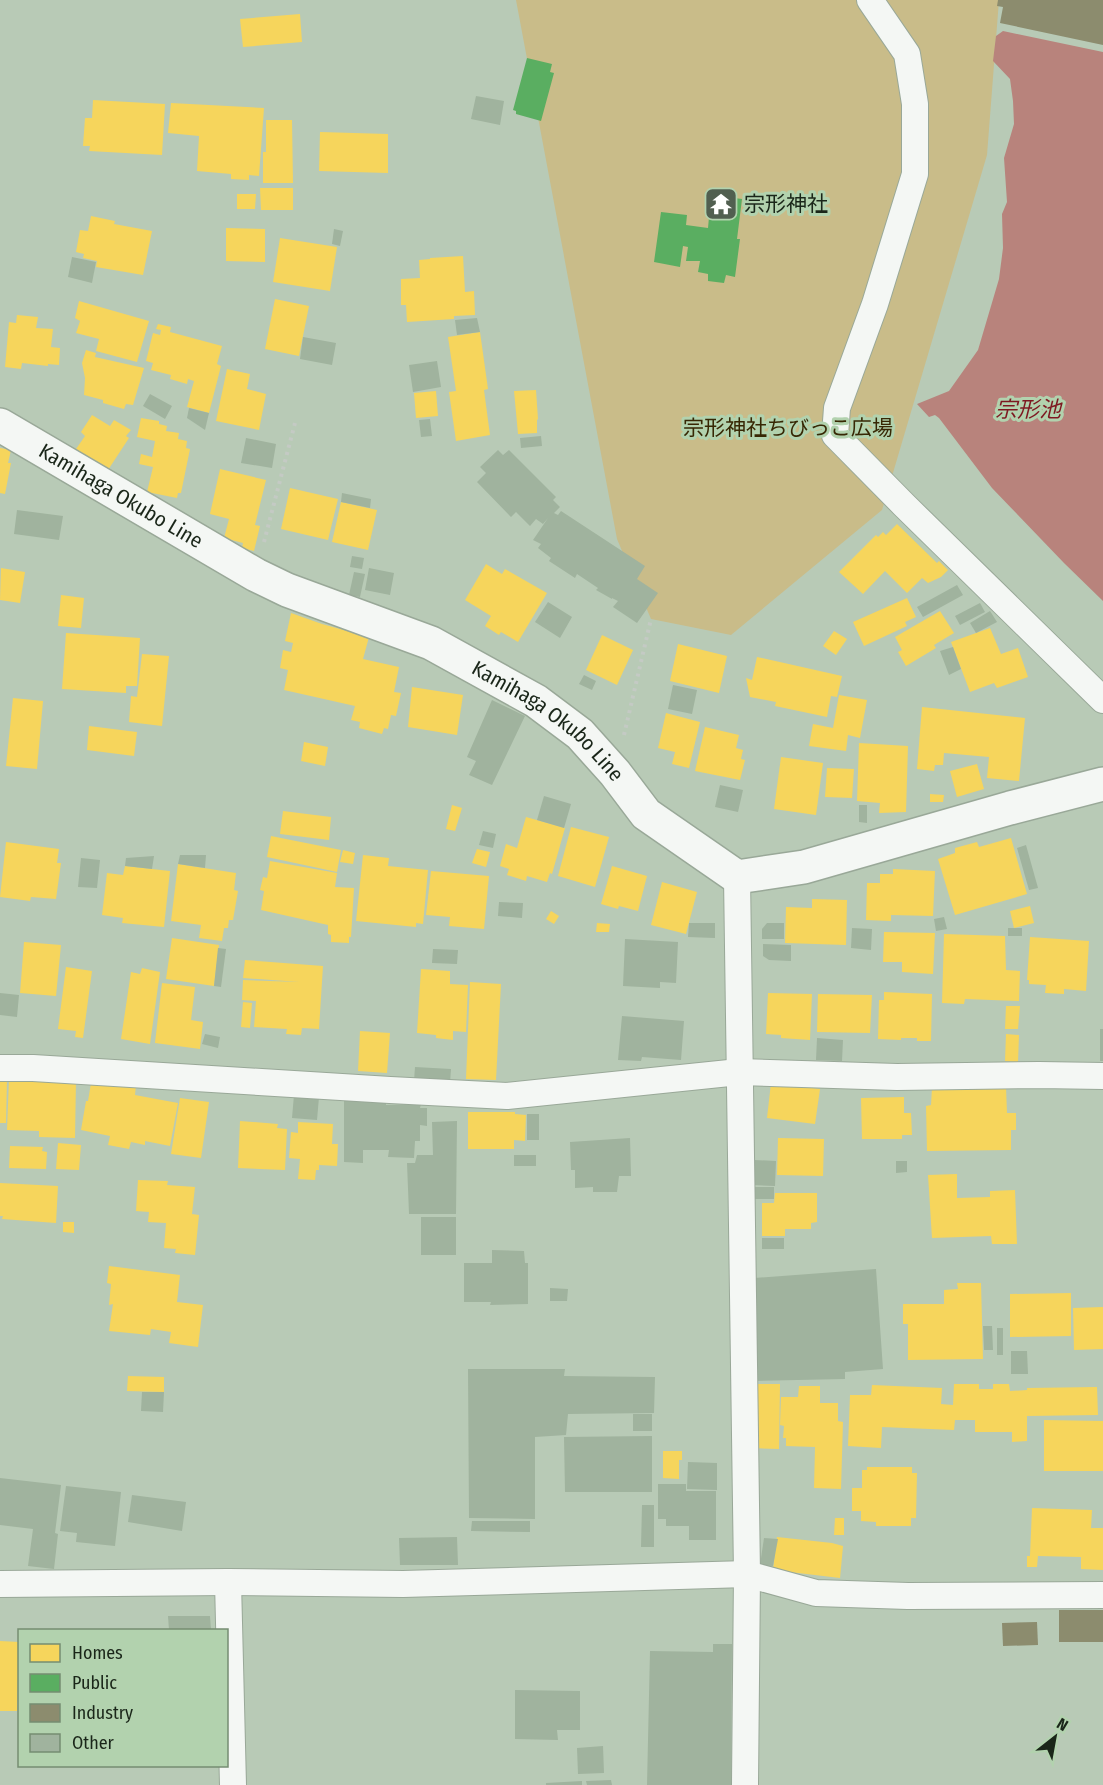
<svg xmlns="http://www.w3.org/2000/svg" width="1103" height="1785" font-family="'Fira Sans Condensed','Noto Sans JP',sans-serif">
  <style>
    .green { fill: #c9bc89 }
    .water { fill: #b8837c }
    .homes { fill: #f6d55c }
    .public { fill: #5aae61 }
    .industry { fill: #8c8c6e }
    .building { fill: #a0b39e }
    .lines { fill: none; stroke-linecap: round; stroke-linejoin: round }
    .minor-casing { stroke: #99a898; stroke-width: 28 }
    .secondary-casing { stroke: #99a898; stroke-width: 36 }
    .path { stroke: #c4cac4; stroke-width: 4; stroke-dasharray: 3 4.5; stroke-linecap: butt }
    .minor { stroke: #f4f7f4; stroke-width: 26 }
    .secondary { stroke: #f4f7f4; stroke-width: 33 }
    .labels { text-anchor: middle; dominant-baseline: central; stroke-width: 6; stroke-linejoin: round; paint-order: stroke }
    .poi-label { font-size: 21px; fill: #1a2619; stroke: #b2d2ae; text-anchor: start }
    .park-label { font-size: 21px; fill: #372704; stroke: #b2d2ae }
    .street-label { font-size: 21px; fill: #1a2619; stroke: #b2d2ae }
    .water-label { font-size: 22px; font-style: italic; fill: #7e1821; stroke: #b2d2ae }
  </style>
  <rect width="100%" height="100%" fill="#b8cab6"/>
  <!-- green -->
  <path class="green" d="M516 0H999L987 155 882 510 731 635 651 619 617 539Z"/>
  <!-- water -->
  <path class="water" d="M1003 31 1103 52V601L1064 563 992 488 939 418 935 415 929 417 917 404 949 391 978 350 999 279 1003 248 1002 214 1007 202 1004 158 1014 124 1013 101 1010 79 993 61 996 36Z"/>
  <!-- homes -->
  <g class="homes">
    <path d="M300 14 302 42 243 47 240 19Z"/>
    <path d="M93 100 165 104 162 155 89 151 90 146H83L85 118H92Z"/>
    <path d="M171 103 264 108 259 176 249 175V180L231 179V174L197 171 199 136 168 133Z"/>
    <path d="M266 120H292L293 183H263V152H266Z"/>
    <path d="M320 132 388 134V173L319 171Z"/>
    <path d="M260 188H293V210H261Z"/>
    <path d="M237 194H256L255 209H237Z"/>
    <path d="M91 216 115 221 114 224 152 231 143 275 96 267 97 261 83 258 84 254 76 252 80 230 88 231Z"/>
    <path d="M226 228 265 229V262L226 261Z"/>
    <path d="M280 238 337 247 330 291 273 282Z"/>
    <path d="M463 256 465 292 474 291 475 315 454 316V319L407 322 406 305H401V279L420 278 419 260 430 259V258Z"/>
    <path d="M275 299 309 306 299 356 265 349Z"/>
    <path d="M79 301 149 321 137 362 96 351 99 339 76 333 80 321 75 318Z"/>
    <path d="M17 315 38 317 36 328 53 329 51 347 60 348 59 365 48 364V366L22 363 21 369 5 367 9 322 16 323Z"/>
    <path d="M158 324 171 327 170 332 222 346 217 364 221 366 209 413 187 407 194 381 188 379 187 384 170 379 171 375 151 370 153 363 146 361 153 333 160 335 161 330 156 329Z"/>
    <path d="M480 332 488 389 484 390 490 435 456 441 449 392 456 391 448 337Z"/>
    <path d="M86 350 96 353 95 357 144 368 133 405 126 404 124 409 103 403V400L84 395 85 378 82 363Z"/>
    <path d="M227 369 250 374 247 389 266 394 259 430 216 421Z"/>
    <path d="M536 390 538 419 537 420V433L518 434 514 391Z"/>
    <path d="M436 391 438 416 416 418 414 393Z"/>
    <path d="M92 415 110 426 114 420 131 430 126 436 129 438 108 470 76 449 85 436 81 432Z"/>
    <path d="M141 418 159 421V424L167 426 166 431 179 433 178 439 187 441 186 448 190 449 181 493H178L177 498 147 492 153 467 139 464 141 454 152 457 155 441 137 437Z"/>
    <path d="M0 448 11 450 8 463H11L5 494 0 493Z"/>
    <path d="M220 469 266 480 255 525 260 526 254 551 242 548 243 543 224 538 229 519 210 514Z"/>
    <path d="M290 488 338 499 328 540 281 529Z"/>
    <path d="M341 502 377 510 368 550 332 542Z"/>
    <path d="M897 524 937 563 939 561 948 570 941 577 928 583 922 578 907 593 885 571 863 594 839 572 876 535 878 537 883 532 886 535Z"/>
    <path d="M486 564 502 574 505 569 547 593 518 642 501 632 499 635 485 626 491 616 465 600Z"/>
    <path d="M1 568 25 572 20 603 0 600Z"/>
    <path d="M61 595 84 598 81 628 58 626Z"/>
    <path d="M907 598 916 617 905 622 907 626 864 646 853 622Z"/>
    <path d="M940 611 954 633 934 645 936 648 906 666 898 652 902 650 895 637Z"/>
    <path d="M291 613 322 624 369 637 363 659 399 667 394 692 401 693 396 716 391 715 388 729 384 728 382 734 359 728 360 722 351 720 355 706 284 690 288 670 280 668 283 650 291 652 293 643 285 641Z"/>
    <path d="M990 628 1001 654 1018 648 1028 677 997 688 994 683 970 692 951 642Z"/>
    <path d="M834 631 847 639 836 655 823 646Z"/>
    <path d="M66 633 140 638 137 686H126V693L62 689Z"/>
    <path d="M602 635 633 650 617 685 586 670Z"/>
    <path d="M678 644 727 656 719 693 670 681Z"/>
    <path d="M142 654 169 656 162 726 129 722 131 696 137 697Z"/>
    <path d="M757 657 842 676 837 697 831 696 827 717 775 706 776 702 750 697 746 678 752 680Z"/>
    <path d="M412 687 463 695 457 735 408 727Z"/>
    <path d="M839 695 867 700 860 738 848 735 846 751 809 746 813 724 833 728Z"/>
    <path d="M13 698 43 701 37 769 6 766Z"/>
    <path d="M922 707 1025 718 1019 781 987 778 989 757 944 753 943 765H935L934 771 917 769Z"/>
    <path d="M666 713 700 722 689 768 672 764 675 752 658 748Z"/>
    <path d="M89 726 137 732 134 756 87 750Z"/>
    <path d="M705 727 739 735 736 748 743 750 741 759 745 760 740 780 695 771Z"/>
    <path d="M304 742 328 747 325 766 301 761Z"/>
    <path d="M859 743 908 746 906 812 879 813 880 803 857 801Z"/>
    <path d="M781 757 823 763 816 815 774 809Z"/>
    <path d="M977 764 984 789 957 797 950 771Z"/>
    <path d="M827 768 854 769 852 798 825 797Z"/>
    <path d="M930 794 944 795 943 802H930Z"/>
    <path d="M452 805 462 808 455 831 446 829Z"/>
    <path d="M283 811 331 817 329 840 280 834Z"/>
    <path d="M526 817 565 828 552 874 550 873 547 882 527 876 526 881 507 875 509 869 500 866 506 844 517 848Z"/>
    <path d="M571 827 609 837 595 887 558 876Z"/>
    <path d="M271 836 341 850 337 872 267 857Z"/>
    <path d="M1011 838 1027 894 955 915 938 859 955 853V848L977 842 979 847Z"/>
    <path d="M6 842 59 849 57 863H61L56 899 31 897 30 901 0 897Z"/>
    <path d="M477 849 490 852 486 867 472 863Z"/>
    <path d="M343 850 355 853 353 864 340 862Z"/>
    <path d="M363 855 389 858 388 866 428 870 423 924 416 923V927L356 921Z"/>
    <path d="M270 861 337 873 335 887 354 888 351 937H349V943L331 942V935L328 934V925L261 910 264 891 260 890 263 877 267 878Z"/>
    <path d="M178 864 236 873 234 890 238 891 233 920H229L228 928H224L222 941 199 938 201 925 171 921Z"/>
    <path d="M125 866 170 871 164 927 122 923 123 918 102 915 107 873 123 875Z"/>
    <path d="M612 866 647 876 638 911 619 906 618 909 601 904Z"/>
    <path d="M893 869 935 871 933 916 891 915V921L866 920 867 883H880V874H893Z"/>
    <path d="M431 871 489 876 484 929 449 926 450 917 426 915Z"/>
    <path d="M662 882 697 892 686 934 651 925Z"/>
    <path d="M812 899 847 900 846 945 785 943 786 907 812 908Z"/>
    <path d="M1030 906 1034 923 1014 928 1010 911Z"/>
    <path d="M551 911 559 916 554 924 546 919Z"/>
    <path d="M597 923 610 924 609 932H596Z"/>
    <path d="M884 932 935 933 933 974 902 972V962H883Z"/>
    <path d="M944 934 1005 936 1006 970 1020 971 1019 1001 965 999 964 1004 942 1003Z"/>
    <path d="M1030 937 1089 941 1086 991 1064 989V994L1045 993 1046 985 1029 984V980H1027Z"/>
    <path d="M172 938 219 945 214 986 166 979Z"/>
    <path d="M24 942 61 945 56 996 20 993Z"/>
    <path d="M245 960 323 966 319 1029 302 1028 301 1035 286 1034 287 1029 254 1027 256 1001 242 1000 243 980 300 982 243 978Z"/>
    <path d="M66 967 92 971 83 1038 75 1037 76 1031 58 1029Z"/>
    <path d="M142 968 160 972 150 1044 121 1039 131 972 140 974Z"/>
    <path d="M421 969 450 971V984L468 985 466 1032 453 1031V1040L436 1038V1035L417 1033Z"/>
    <path d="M470 982 501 984 496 1080 466 1079Z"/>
    <path d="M162 983 195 987 191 1020 203 1022 200 1049 155 1043Z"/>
    <path d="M884 992 932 994 931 1041H917V1038H901V1040L878 1039 879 1000H884Z"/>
    <path d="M768 993 812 994 810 1040 781 1038V1035L766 1034Z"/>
    <path d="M818 994 872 995 870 1033 817 1032Z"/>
    <path d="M243 1002 252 1003 250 1028 241 1027Z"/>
    <path d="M1006 1006H1020L1018 1029H1005Z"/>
    <path d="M360 1031 390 1033 387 1073 358 1071Z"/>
    <path d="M1006 1034 1019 1035 1018 1062 1005 1061Z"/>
    <path d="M92 1077 136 1085 135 1095 178 1103 170 1146 145 1141V1145L131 1142 129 1149 108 1145 110 1136 81 1130 86 1101H88Z"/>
    <path d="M0 1079H7L6 1123H0Z"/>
    <path d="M9 1079 76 1080 75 1138 39 1137V1131L7 1130Z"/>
    <path d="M771 1083 820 1089 815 1124 767 1118Z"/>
    <path d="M1006 1087 1007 1113H1016V1130H1011V1150L927 1151 926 1106 931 1105 932 1088Z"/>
    <path d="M904 1097V1113H911L912 1135H902V1139H862L861 1098Z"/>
    <path d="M180 1098 209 1102 201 1158 171 1154Z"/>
    <path d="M468 1112H515V1114L526 1115 525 1141 514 1140V1149H468Z"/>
    <path d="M240 1121 278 1124 277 1128 287 1129 285 1170 238 1168Z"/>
    <path d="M298 1122 333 1124 332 1144H338L337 1166 319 1165V1170H316L315 1180 298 1179 300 1159 289 1158 291 1132 298 1133Z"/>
    <path d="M778 1138 824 1139 823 1176 777 1175Z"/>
    <path d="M58 1143 81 1145 79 1170 56 1169Z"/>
    <path d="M10 1146 43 1147 42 1151 47 1152 46 1169 9 1168Z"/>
    <path d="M957 1174V1198L990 1197V1191L1015 1190 1017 1244H992L991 1236 932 1238 928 1175Z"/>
    <path d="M138 1180 168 1181 167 1185 195 1187 192 1214 199 1215 195 1255 175 1253 176 1249 164 1248 166 1223 148 1222 149 1212 136 1211Z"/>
    <path d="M0 1183 58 1186 56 1223 2 1219 3 1216H0Z"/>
    <path d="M775 1193H817V1222L811 1223V1229H785V1236H762V1203H774Z"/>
    <path d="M63 1222H74V1233L63 1232Z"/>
    <path d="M109 1266 180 1275 177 1302 203 1305 198 1347 169 1343 171 1332 151 1329 150 1335 109 1331 113 1304 109 1305 111 1284 107 1283Z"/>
    <path d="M957 1283H981L983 1359 908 1360V1324H903V1304H944V1290L958 1289Z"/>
    <path d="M1071 1293V1336L1010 1337V1294Z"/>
    <path d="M1103 1307V1349L1074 1350 1073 1308Z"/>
    <path d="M128 1376 164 1377V1392L127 1391Z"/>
    <path d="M753 1384H780L779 1449 751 1448Z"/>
    <path d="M954 1384H979V1389H993V1384H1009L1010 1391 1027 1390V1388L1097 1387 1098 1415 1027 1416V1441L1012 1442V1432H975V1420H955L954 1430 882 1427 881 1448 848 1446 850 1395H871L872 1385 942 1388 941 1404 953 1405Z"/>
    <path d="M799 1386H820V1403H838V1421L843 1422 841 1489 814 1488 815 1447 786 1446V1438H783L784 1426 780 1425 781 1397H798Z"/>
    <path d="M1044 1420 1103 1421V1471H1044Z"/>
    <path d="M663 1451H682V1460H679V1479L663 1478Z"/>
    <path d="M867 1467H912V1473H917L916 1518H911V1526H876V1522L861 1521V1511H852V1488H862V1470H867Z"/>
    <path d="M1032 1508 1092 1510 1091 1528H1103V1570L1081 1569V1557L1038 1556 1037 1567H1027V1556H1030Z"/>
    <path d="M835 1518H844V1535H834Z"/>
    <path d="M777 1537 832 1543 843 1546 840 1578 773 1570Z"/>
    <path d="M0 1641 19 1642 17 1711H0Z"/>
  </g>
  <!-- public -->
  <g class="public">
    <path d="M527 58 552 64 550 72 554 73 541 121 516 114V111L513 110Z"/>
    <path d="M711 195 742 199 737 239H740L735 277 726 275 724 283 708 281V274L698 272 700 261H686L688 247 683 246 680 267 654 262 661 212 687 215 686 225 708 228Z"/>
  </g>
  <!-- industry -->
  <g class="industry">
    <path d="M998 0H1103V45L1000 23 1003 7 997 6Z"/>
    <rect x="1059" y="1610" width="44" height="32"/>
    <path d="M1037 1622 1038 1645 1003 1646 1002 1623Z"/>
  </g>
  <!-- building -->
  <g class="building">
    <path d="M476 96 504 101 500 125 471 119Z"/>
    <path d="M334 229 343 231 340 246 332 244Z"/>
    <path d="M72 257 96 262 92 283 68 277Z"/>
    <path d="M477 318 480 332 457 335 455 320Z"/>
    <path d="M303 337 336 343 332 365 300 359Z"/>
    <path d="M437 361 441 387 413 392 409 365Z"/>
    <path d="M150 394 172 406 165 419 143 406Z"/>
    <path d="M189 408 209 413 205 430 187 418Z"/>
    <path d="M430 419 432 436 421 437 419 420Z"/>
    <path d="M541 436 542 446 521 448 520 438Z"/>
    <path d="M246 438 276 444 272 468 241 463Z"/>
    <path d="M498 450 503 455 509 450 556 497 553 500 560 507 554 513 558 515 561 511 645 566 637 579 658 593 637 623 613 607 618 601 612 598V599L596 590 598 588 577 574 575 578 549 561 551 558 538 548 541 544 533 540 548 518 543 524 536 519 530 526 516 512 511 517 477 482 486 473 480 467Z"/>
    <path d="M342 493 371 499 370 508 341 502Z"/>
    <path d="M17 510 63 516 59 540 14 534Z"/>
    <path d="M352 556 364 558 362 569 350 567Z"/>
    <path d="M369 568 394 573 390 595 365 590Z"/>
    <path d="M354 572 365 574 360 597 349 595Z"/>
    <path d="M957 585 963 595 923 617 917 607Z"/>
    <path d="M548 602 572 617 560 638 535 622Z"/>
    <path d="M980 603 985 612 960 625 955 616Z"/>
    <path d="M990 611 997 622 976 633 970 623Z"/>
    <path d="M953 647 961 669 949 675 940 651Z"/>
    <path d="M584 675 596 681 592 690 579 684Z"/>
    <path d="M673 685 697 690 692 714 668 709Z"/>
    <path d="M492 700 525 716 492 785 469 775 476 761 467 757Z"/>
    <path d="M720 785 743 790 738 812 715 807Z"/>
    <path d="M544 796 571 804 564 828 537 820Z"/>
    <path d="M859 805H867V823L859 822Z"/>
    <path d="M483 831 496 834 493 848 479 845Z"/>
    <path d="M1026 845 1038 888 1029 890 1017 848Z"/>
    <path d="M180 855H206L205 868 178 864Z"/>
    <path d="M154 856 152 869 125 866 126 858Z"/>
    <path d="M81 858 100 860 97 888 78 887Z"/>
    <path d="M499 902 523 903 522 918 498 916Z"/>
    <path d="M944 917 947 929 936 931 934 919Z"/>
    <path d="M689 923H715V938L688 937Z"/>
    <path d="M767 923H784V939H762V929Z"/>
    <path d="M852 928 872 929 871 950 851 948Z"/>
    <rect x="1008" y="928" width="14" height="8"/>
    <path d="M625 939 678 942 676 983 660 982V988L623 986Z"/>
    <path d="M763 944 791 945V961L769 960 763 956Z"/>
    <path d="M218 948 226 949 221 987 214 986Z"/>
    <path d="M433 949 458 950 457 964 432 963Z"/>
    <path d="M0 993 19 995 17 1017 0 1015Z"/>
    <path d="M622 1016 684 1021 681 1060 642 1057 641 1061 618 1060Z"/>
    <rect x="1100" y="1029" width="3" height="32"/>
    <path d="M205 1034 220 1037 218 1048 202 1044Z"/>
    <path d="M817 1038 843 1040 842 1061 816 1060Z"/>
    <path d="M415 1067 451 1069 450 1083 414 1081Z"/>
    <path d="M294 1095 319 1097 317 1120 292 1118Z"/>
    <path d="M344 1099 386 1100V1105L421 1104 420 1108H427V1126L420 1125V1141H415L414 1158 388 1157 389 1150H363V1163L344 1162Z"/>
    <rect x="527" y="1114" width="12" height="26"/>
    <path d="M457 1121 456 1214H409L407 1163H415L417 1155H433L432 1122Z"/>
    <path d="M630 1138 631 1176H619L617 1192H593V1187L575 1188V1170H571L570 1142Z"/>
    <rect x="514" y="1155" width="22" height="11"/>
    <path d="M754 1160 776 1161 775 1186 752 1185Z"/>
    <path d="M896 1161H907V1172L896 1173Z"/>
    <path d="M753 1187H774V1199H752Z"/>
    <rect x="421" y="1217" width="35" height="38"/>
    <rect x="762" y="1238" width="22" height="11"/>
    <path d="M492 1250 524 1251 525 1263H528V1304L490 1305 491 1302H464V1263H492Z"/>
    <path d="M876 1269 883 1369 845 1372V1379L752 1381 754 1278Z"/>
    <path d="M550 1288 568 1289 567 1301H550Z"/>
    <path d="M983 1326H992L993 1350H984Z"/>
    <rect x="997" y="1328" width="6" height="27"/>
    <path d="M1011 1351H1027L1028 1374H1011Z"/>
    <path d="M468 1369H565L564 1376 655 1377 654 1413 568 1414 566 1435 535 1437V1519L469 1518Z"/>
    <path d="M142 1392H164L163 1412 141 1411Z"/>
    <rect x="633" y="1414" width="19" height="17"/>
    <path d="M652 1436V1492H565L564 1437Z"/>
    <path d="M688 1462 717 1463V1490L687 1489Z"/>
    <path d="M0 1478 61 1485 55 1533 58 1534 54 1569 28 1566 33 1529 0 1525Z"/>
    <path d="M658 1484H686V1491H716V1540H689V1526H666V1519H658Z"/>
    <path d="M66 1486 121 1492 115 1546 76 1542 77 1533 60 1531Z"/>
    <path d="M132 1495 186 1502 182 1531 128 1522Z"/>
    <path d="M642 1505H654V1547H641Z"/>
    <path d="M472 1521H530V1532L471 1531Z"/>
    <path d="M457 1537 458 1565H400L399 1538Z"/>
    <path d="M764 1538 778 1539 773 1566 760 1565Z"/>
    <path d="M168 1616H210L211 1630H169Z"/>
    <path d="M713 1644H732L731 1785H647L650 1651 713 1652Z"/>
    <path d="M515 1690 580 1691V1730H557L558 1740 515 1739Z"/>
    <path d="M603 1746 604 1773 578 1774 577 1748Z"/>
    <path d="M611 1780 612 1785H587L586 1781Z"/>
    <path d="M582 1781V1785H546V1783Z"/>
  </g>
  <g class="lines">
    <!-- minor casing -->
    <g class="minor-casing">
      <g id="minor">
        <path d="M870 0 907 54 915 104V174L875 304 837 408 835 435 904 505 1103 700"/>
        <path d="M737 877 747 1574 745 1785"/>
        <path d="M0 1068H33L390 1090 507 1096 739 1072 897 1077 1039 1075 1103 1076"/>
        <path d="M228 1582 233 1785"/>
        <path d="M0 1584 228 1582 403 1584 747 1574 816 1593 908 1596 1103 1595"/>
      </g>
    </g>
    <!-- secondary casing -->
    <g class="secondary-casing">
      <g id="secondary">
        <path id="s1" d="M0 425 256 575 287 590 431 643 536 701 580 734 615 773 646 814 737 877 804 867 1010 808 1103 784"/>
      </g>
    </g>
    <!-- path -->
    <g class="path">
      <path d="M264 542 295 423"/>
      <path d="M624 735 651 619"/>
    </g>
    <!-- minor -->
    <use href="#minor" class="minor"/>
    <!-- secondary -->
    <use href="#secondary" class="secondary"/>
  </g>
  <!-- icons -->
  <defs>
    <g id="temple-square" transform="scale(1.725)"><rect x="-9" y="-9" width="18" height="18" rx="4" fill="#515f50" stroke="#b2d2ae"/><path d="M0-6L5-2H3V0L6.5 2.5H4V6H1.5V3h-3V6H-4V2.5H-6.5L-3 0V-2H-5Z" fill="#fff"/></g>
  </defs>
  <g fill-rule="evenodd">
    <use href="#temple-square" x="721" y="204"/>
  </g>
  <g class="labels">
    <!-- poi labels -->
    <g class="poi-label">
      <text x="744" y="204">宗形神社</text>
    </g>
    <!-- park labels -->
    <g class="park-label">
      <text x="788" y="428">宗形神社ちびっこ広場</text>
    </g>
    <!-- street labels -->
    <g class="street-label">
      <text stroke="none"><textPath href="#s1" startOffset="140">Kamihaga Okubo Line</textPath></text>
      <text stroke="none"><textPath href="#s1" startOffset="626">Kamihaga Okubo Line</textPath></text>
    </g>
    <!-- water labels -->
    <g class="water-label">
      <text x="1028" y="409">宗形池</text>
    </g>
  </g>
  <!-- legend -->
  <rect x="18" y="1629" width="210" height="138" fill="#b2d2ae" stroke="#758d72" stroke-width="1.5"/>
  <rect x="30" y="1644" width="30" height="18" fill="#f6d55c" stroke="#758d72" stroke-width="1.5"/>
  <text x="72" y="1659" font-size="18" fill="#1a2619">Homes</text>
  <rect x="30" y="1674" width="30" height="18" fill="#5aae61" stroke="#758d72" stroke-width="1.5"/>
  <text x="72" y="1689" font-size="18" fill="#1a2619">Public</text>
  <rect x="30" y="1704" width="30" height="18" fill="#8c8c6e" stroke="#758d72" stroke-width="1.5"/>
  <text x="72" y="1719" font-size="18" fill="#1a2619">Industry</text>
  <rect x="30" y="1734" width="30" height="18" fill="#a0b39e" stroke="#758d72" stroke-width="1.5"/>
  <text x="72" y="1749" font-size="18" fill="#1a2619">Other</text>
  <!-- north arrow -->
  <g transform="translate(1055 1737) rotate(31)" stroke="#b2d2ae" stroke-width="4.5" paint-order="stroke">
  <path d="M0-4.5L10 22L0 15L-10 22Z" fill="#1a2619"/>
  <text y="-9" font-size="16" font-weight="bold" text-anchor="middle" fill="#1a2619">N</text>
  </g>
</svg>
